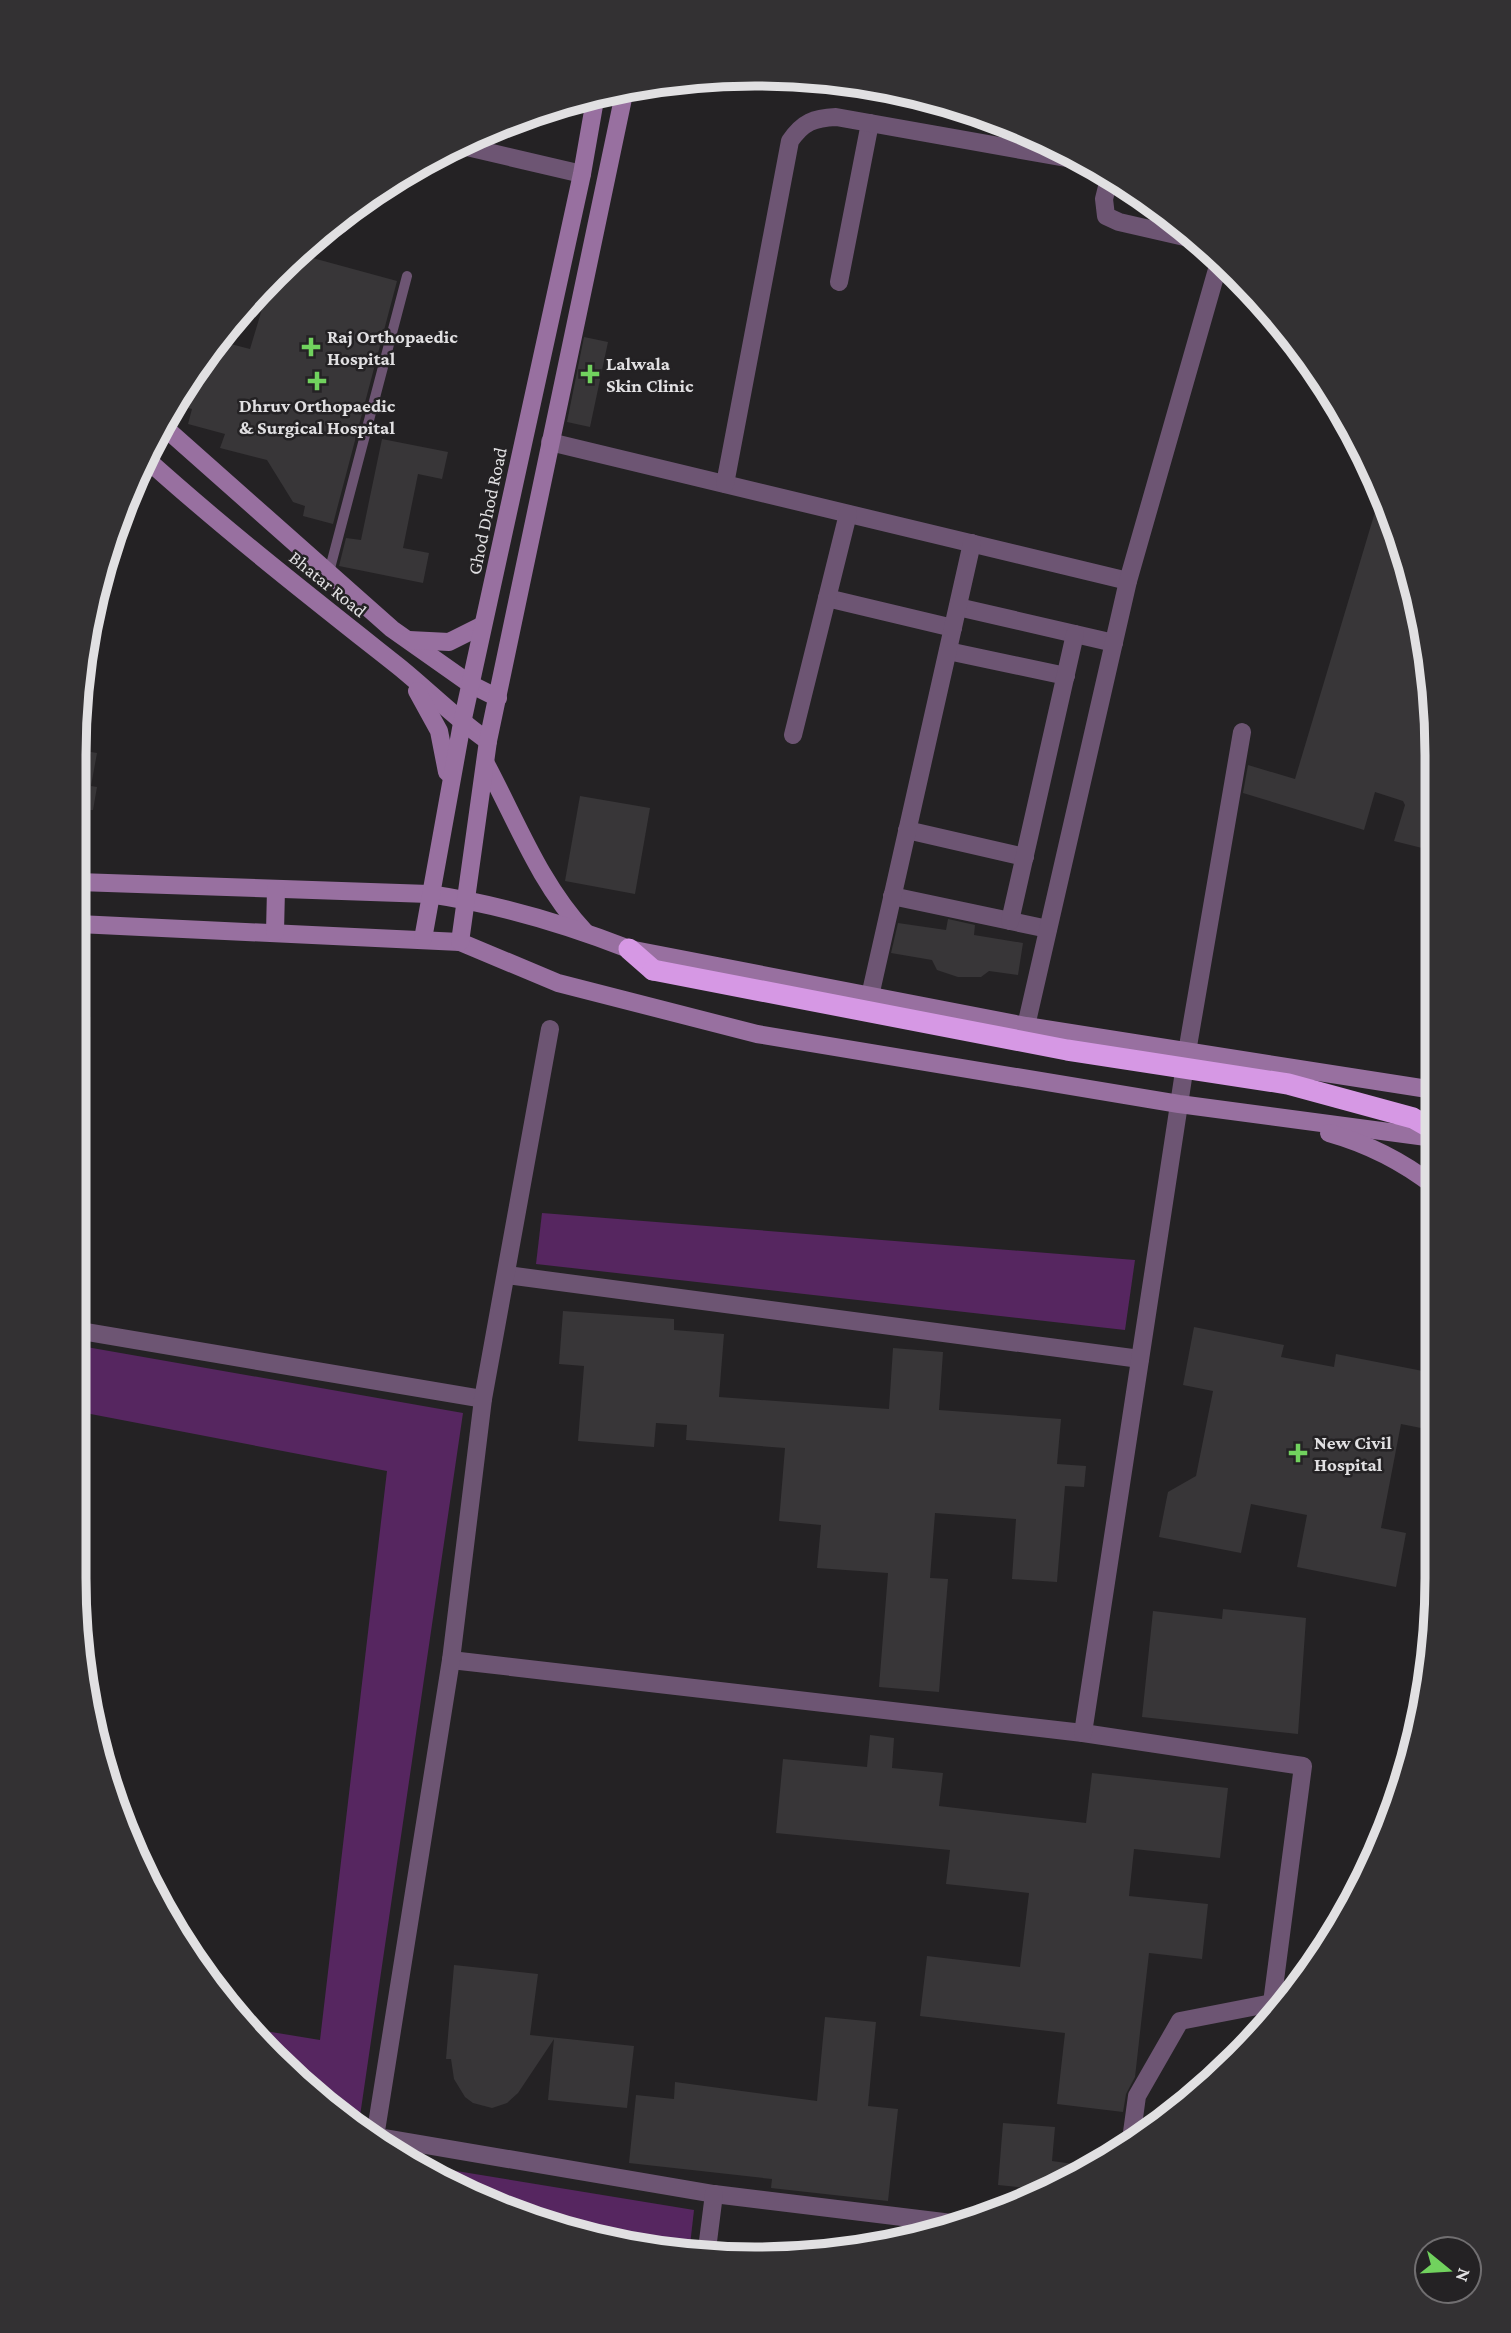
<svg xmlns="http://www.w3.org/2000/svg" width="1511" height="2333" font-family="'Crimson Pro',serif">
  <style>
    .green { fill: #562660 }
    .building { fill: #383638 }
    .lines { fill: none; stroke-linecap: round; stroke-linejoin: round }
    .lane { stroke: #6d5573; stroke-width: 10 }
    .street { stroke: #6d5573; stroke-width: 18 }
    .secondary { stroke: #9870a0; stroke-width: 18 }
    .highway { stroke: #d698e4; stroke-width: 21 }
    .highway-bridge { stroke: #d698e4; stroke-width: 21 }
    .poi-dot { fill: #71d25e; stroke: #242224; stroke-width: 2.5 }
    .labels { text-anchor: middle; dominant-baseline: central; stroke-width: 5; stroke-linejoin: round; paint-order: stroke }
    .poi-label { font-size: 19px; font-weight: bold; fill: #e1e0e2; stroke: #242224; text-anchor: start }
    .street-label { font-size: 19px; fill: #e1e0e2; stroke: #242224 }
    .rim { fill: none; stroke: #e1e0e2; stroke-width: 9 }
  </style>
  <rect width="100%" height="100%" fill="#242224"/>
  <!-- green -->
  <g class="green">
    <path d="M542 1213 1135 1260 1125 1330 536 1264Z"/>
    <path d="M75 1345 463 1413 360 2116 333 2112 273 2059 247 2028 320 2040 387 1471 75 1411Z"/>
    <path d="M432 2167 694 2210 689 2254 536 2223Z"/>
  </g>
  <!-- building -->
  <g class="building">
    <path d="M298 254 397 281 333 524 303 516 305 506 293 502 267 460 220 448 225 434 188 424 192 409 177 405 219 341 250 349 271 279Z"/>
    <path d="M584 337 608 342 590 427 567 422Z"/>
    <path d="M382 439 448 452 442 479 418 474 403 548 429 553 423 583 339 566 346 538 361 540Z"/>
    <path d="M1381 492 1414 579 1436 711V815L1426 849 1394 841 1405 805 1403 801 1375 792 1364 830 1243 793 1248 765 1295 779Z"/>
    <path d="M79 750 97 753 91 786 97 787 93 810H78Z"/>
    <path d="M580 796 650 808 635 894 565 881Z"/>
    <path d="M948 919 975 925 974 935 1023 943 1018 975 989 971 981 977H958L937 970 932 960 891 953 898 923 946 930Z"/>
    <path d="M563 1311 674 1319V1330L724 1334 719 1397 889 1409 893 1348 943 1352 939 1410 1061 1419 1057 1464 1086 1466 1084 1487 1065 1486 1057 1582 1012 1579 1016 1519 935 1513 930 1578 948 1579 939 1692 879 1687 888 1573 817 1568 821 1525 779 1521 785 1448 686 1440 687 1425 656 1423 654 1447 578 1441 584 1366 559 1364Z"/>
    <path d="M1194 1327 1284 1345 1281 1357 1334 1367 1336 1354 1433 1373 1431 1430 1401 1424 1381 1528 1406 1533 1396 1587 1297 1567 1307 1515 1251 1504 1241 1553 1159 1537 1168 1492 1196 1476 1213 1391 1183 1385Z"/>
    <path d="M1223 1609 1306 1618 1298 1734 1142 1717 1153 1611 1222 1619Z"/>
    <path d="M870 1735 894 1738 892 1768 943 1773 939 1806 1086 1823 1092 1773 1228 1788 1220 1858 1134 1849 1129 1896 1208 1904 1202 1959 1149 1953 1135 2077 1126 2094 1123 2112 1057 2104 1065 2033 920 2016 927 1956 1020 1967 1029 1893 946 1884 950 1850 776 1833 783 1759 867 1767Z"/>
    <path d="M454 1965 538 1974 530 2035 634 2046 627 2108 548 2100 554 2039 518 2093 507 2103 492 2108 473 2103 465 2097 454 2079 451 2059H446Z"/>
    <path d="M825 2017 876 2022 868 2106 898 2109 888 2201 771 2188 772 2179 629 2163 636 2095 674 2099 675 2082 817 2101Z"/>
    <path d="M1003 2123 1055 2127 1052 2161 1088 2166 1037 2189 998 2185Z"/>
  </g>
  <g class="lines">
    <!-- lane -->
    <path class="lane" d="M329 572 407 276"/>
    <!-- street -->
    <g class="street">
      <path d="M454 144 582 174"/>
      <path d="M1110 175 1104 199 1106 216 1119 222 1202 241"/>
      <path d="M341 224 344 212"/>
      <path d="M839 282 870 123"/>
      <path d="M550 442 1128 581"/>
      <path d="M725 484 790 141C803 122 814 118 836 117L1089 162"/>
      <path d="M827 598 953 628"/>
      <path d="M958 607 1114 643"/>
      <path d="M948 651 1066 676"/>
      <path d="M793 735 848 514"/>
      <path d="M907 830 1025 857"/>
      <path d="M892 896 1048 929"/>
      <path d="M1010 921 1075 634"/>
      <path d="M870 996 972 543"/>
      <path d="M1026 1026 1128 581 1220 259"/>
      <path d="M507 1275 1140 1359"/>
      <path d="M75 1330 483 1399"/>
      <path d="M451 1660 1083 1733 1303 1766 1272 2003"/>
      <path d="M1083 1733 1187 1052 1242 732"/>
      <path d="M373 2136 714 2194 960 2224"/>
      <path d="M375 2137 451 1660 483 1399 550 1029"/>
      <path d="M1130 2147 1137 2096 1180 2021 1272 2003 1283 2004"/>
      <path d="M706 2257 714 2194"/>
    </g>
    <!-- secondary -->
    <g class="secondary">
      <path d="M163 426 392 629 470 684 498 698"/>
      <path d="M143 456C225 530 312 598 398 666 429 691 456 719 488 741"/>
      <path d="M409 640 449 642 483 625"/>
      <path d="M417 691 439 731 447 772"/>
      <path d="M486 764C517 822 540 884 585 932"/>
      <path d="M78 882 429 894C497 904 565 924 629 949L1026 1026 1434 1090"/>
      <path d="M78 924 460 942 558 983 757 1034 1179 1104 1434 1138"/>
      <path d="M275 932 276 889"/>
      <path d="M423 939 462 723 582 174 596 94"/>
      <path d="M460 942 488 741 625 89"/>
      <path d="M1329 1133C1368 1144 1402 1161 1434 1186"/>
    </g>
    <!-- highway -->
    <path class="highway" d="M629 949 653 970"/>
    <!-- highway-bridge -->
    <path class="highway-bridge" d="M653 970 1067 1050 1288 1084 1413 1118 1434 1130"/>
  </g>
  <!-- markers -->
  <g class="poi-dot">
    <path d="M307.5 336.5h7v7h7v7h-7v7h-7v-7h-7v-7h7z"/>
    <path d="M586.5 363.5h7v7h7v7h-7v7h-7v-7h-7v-7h7z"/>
    <path d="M313.5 370.5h7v7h7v7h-7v7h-7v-7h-7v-7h7z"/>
    <path d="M1294.5 1442.5h7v7h7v7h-7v7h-7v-7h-7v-7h7z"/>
  </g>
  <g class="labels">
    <!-- poi labels -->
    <g class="poi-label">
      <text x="327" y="336">Raj Orthopaedic<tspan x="327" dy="22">Hospital</tspan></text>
      <text x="606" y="363">Lalwala<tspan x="606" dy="22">Skin Clinic</tspan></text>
      <text x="317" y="405" text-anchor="middle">Dhruv Orthopaedic<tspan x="317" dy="22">&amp; Surgical Hospital</tspan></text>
      <text x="1314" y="1442">New Civil<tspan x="1314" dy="22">Hospital</tspan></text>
    </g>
    <!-- street labels -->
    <g class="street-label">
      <text transform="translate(487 511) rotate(-78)">Ghod Dhod Road</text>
      <text transform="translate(328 584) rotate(39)">Bhatar Road</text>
    </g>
  </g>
  <!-- crop -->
  <path d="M0 0H1511V2333H0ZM755 86H756A669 669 0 0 1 1425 755V1578A669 669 0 0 1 756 2247H755A669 669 0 0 1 86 1578V755A669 669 0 0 1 755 86Z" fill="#333133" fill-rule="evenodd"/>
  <path class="rim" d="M755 86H756A669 669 0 0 1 1425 755V1578A669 669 0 0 1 756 2247H755A669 669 0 0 1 86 1578V755A669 669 0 0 1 755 86Z"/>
  <!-- north arrow -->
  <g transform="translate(1448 2270) rotate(108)"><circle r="33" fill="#242224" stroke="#706e70" stroke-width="2"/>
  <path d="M0-5L12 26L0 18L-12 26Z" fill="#71d25e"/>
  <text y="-10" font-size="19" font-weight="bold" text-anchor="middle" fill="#e1e0e2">N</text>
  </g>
</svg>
